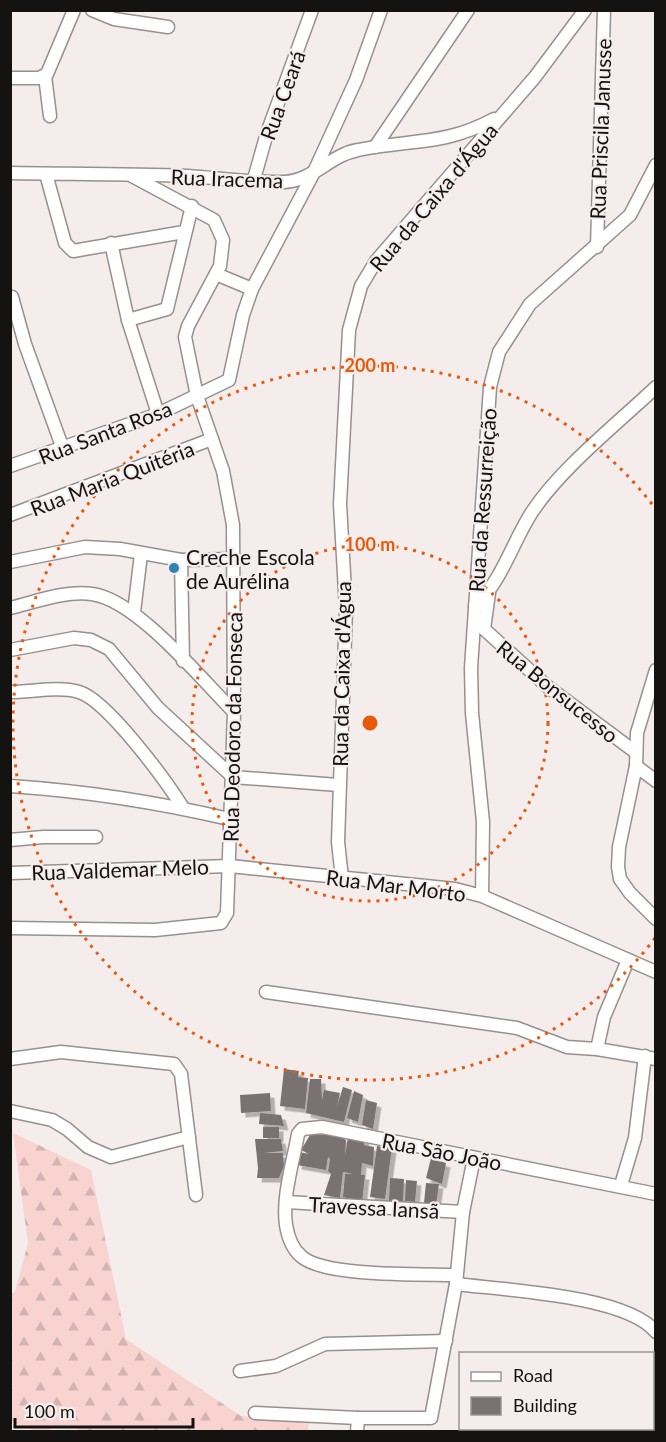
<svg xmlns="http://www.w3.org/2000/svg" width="666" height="1442" font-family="Lato,sans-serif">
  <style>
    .forest { fill: url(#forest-firs) }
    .building { fill: #797271; filter: url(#shadow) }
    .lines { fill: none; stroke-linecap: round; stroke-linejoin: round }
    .minor-casing { stroke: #97908f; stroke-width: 15 }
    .minor { stroke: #fff; stroke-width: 12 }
    .ring { fill: none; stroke: #e8590c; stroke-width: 3; stroke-dasharray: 3 6 }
    .poi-dot { fill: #2f83b3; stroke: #f5edec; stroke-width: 2 }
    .labels { text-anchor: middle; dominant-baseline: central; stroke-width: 4.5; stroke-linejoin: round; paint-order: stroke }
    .street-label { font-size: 21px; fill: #151212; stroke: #f5edec }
    .poi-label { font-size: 21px; fill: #151212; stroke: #f5edec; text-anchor: start }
    .centre { fill: #e8590c; stroke: #f5edec; stroke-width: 3 }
    .ring-label { font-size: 18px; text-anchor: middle; font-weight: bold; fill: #e8590c; stroke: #f5edec; stroke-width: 4.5; stroke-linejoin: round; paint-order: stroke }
  </style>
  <defs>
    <pattern id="forest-firs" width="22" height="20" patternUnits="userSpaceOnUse" patternTransform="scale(1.5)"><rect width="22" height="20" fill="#f8d3d0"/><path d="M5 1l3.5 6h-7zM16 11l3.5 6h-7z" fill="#d4b4b2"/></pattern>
    <filter id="shadow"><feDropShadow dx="4.5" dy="4.5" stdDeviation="0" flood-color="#0004"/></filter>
  </defs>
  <rect width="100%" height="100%" fill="#f5edec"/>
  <!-- forest -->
  <path class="forest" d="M13 1133 91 1170 126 1339 241 1416 309 1423 308 1432H84L68 1425 39 1432 11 1422V1293L15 1292 28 1243Z"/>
  <!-- building -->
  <g class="building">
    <path d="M284 1069 299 1071 298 1077 308 1078 305 1109 280 1106Z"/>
    <path d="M310 1079H321L322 1100 324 1090 340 1093 337 1107 343 1087 352 1090 344 1122 306 1113Z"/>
    <path d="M354 1091 363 1095 358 1122 347 1118Z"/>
    <path d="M270 1093 271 1111 241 1113 240 1095Z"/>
    <path d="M366 1100 377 1103 373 1129 362 1125Z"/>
    <path d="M260 1113 281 1115 284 1126 259 1124Z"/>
    <rect x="263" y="1127" width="16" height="11"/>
    <path d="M335 1134 346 1140 345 1156 348 1137 365 1139 364 1145 374 1147 373 1166 362 1163 361 1175H365L362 1203 343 1197 345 1174H353L343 1172 340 1198 324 1195 331 1174 328 1171 330 1159 328 1157 326 1170 297 1165 299 1152 309 1154 301 1150 310 1135Z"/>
    <path d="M255 1139H281L283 1151 264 1153H283L284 1166 279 1178H257L258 1168Z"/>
    <path d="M377 1146 392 1148 385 1199 370 1197Z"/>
    <path d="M431 1158 446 1163 442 1184 426 1178Z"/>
    <path d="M390 1178 404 1179 403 1202 389 1201Z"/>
    <path d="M406 1180 417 1181 415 1202 405 1201Z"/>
    <path d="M426 1183 439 1184 436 1205 424 1203Z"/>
  </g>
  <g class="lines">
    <!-- minor casing -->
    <g class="minor-casing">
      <g id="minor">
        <path d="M92 10 114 19 168 27"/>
        <path d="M45 76 50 116"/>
        <path d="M10 78H39L47 74 74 10"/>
        <path d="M375 147 468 10"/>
        <path d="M10 173C70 174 129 174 188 176 218 178 254 183 284 182 313 181 330 155 358 150 410 139 444 146 494 119"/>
        <path d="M46 174 65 243 73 251 184 232"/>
        <path d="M254 179 267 133 312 10"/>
        <path d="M111 243 128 320 158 414"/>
        <path d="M597 247 604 10"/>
        <path d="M216 274 252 289"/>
        <path d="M12 297 25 344 63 449"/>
        <path d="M128 320 167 309 192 206"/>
        <path d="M10 466 158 414 229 380 243 315 252 289 313 174 356 80 381 10"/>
        <path d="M10 515 212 439"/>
        <path d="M181 560 183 661"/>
        <path d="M10 562 85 547 120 549 181 560 235 559"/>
        <path d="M489 593 484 629 548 687 634 751"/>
        <path d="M475 606C502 581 512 543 532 512 561 468 617 424 656 387"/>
        <path d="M10 608C35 602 66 590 92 594 137 600 201 679 234 712"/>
        <path d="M134 612 141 554"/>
        <path d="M10 650 74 638 91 640 109 649 158 708 233 777 338 785"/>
        <path d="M656 670 637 733 636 766 619 847 618 867 620 879 630 893 656 919"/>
        <path d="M10 692C32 692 59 686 79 692 107 700 167 782 183 808"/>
        <path d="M636 766 656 781"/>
        <path d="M10 786C84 791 157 802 229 819"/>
        <path d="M10 840 43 837H96"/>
        <path d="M10 873 230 866 455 889 482 896 656 972"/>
        <path d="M342 878 338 842 346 609 340 504 349 330 361 286 376 261 535 77 585 10"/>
        <path d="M482 896 483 822 472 713 471 668 490 387 499 352 530 304 630 215 656 165"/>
        <path d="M10 928 155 930 221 923 227 913 234 712 233 525 223 471 197 396 185 337 188 326 220 266 223 240 214 220 132 176"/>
        <path d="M266 992 517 1028 567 1047 597 1049 656 1059"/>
        <path d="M597 1049 604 1017 628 960"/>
        <path d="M10 1059 61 1052 174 1064 181 1074 196 1195"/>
        <path d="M10 1111 52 1120 67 1129 88 1147 111 1157 189 1137"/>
        <path d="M621 1185 635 1138 645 1056"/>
        <path d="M286 1202 463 1212"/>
        <path d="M456 1275C422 1274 326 1277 302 1257 293 1250 288 1237 286 1225 282 1196 293 1163 298 1134L302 1129 322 1127 656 1194"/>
        <path d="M456 1284C503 1290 626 1295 656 1332"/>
        <path d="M240 1371 276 1366 325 1344 446 1341"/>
        <path d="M255 1413 358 1418H431L456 1284 463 1212 474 1158"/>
        <path d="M357 1432 358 1418"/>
      </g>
    </g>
    <!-- minor -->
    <use href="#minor" class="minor"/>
  </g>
  <!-- distance rings -->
  <g class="ring">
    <circle cx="370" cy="723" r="178"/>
    <path d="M655 938A357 357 0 1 1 655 508"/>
  </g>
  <!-- markers -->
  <circle class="poi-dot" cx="174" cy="568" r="6"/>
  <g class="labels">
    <!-- street labels -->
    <g class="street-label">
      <text transform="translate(282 95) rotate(-70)">Rua Ceará</text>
      <text transform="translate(600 129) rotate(-88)">Rua Priscila Janusse</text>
      <text transform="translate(227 178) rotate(2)">Rua Iracema</text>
      <text transform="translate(433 197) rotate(-50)">Rua da Caixa d'Água</text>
      <text transform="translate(105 432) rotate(-21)">Rua Santa Rosa</text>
      <text transform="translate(112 478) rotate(-21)">Rua Maria Quitéria</text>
      <text transform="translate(482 500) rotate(-86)">Rua da Ressurreição</text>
      <text transform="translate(341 674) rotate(-89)">Rua da Caixa d'Água</text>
      <text transform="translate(558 691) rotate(39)">Rua Bonsucesso</text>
      <text transform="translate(232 727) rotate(-89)">Rua Deodoro da Fonseca</text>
      <text transform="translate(120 869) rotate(-2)">Rua Valdemar Melo</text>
      <text transform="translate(396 885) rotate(7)">Rua Mar Morto</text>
      <text transform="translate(442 1151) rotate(11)">Rua São João</text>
      <text transform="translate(374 1207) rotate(3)">Travessa Iansã</text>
    </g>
    <!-- poi labels -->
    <g class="poi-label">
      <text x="186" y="556">Creche Escola<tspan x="186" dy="24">de Aurélina</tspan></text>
    </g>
  </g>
  <circle cx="370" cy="723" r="9" class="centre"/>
  <g class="ring-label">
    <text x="370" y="372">200 m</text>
    <text x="370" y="551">100 m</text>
  </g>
  <!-- border -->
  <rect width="666" height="1442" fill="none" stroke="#151212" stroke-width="24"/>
  <!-- legend -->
  <rect x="459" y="1352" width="195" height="78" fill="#f5edec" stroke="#9b9595" stroke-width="1.5"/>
  <rect x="471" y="1372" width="30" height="9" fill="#ffffff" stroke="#9b9595" stroke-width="1.5"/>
  <text x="513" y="1382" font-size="18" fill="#151212">Road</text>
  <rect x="471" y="1397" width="30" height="18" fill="#797271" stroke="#9b9595" stroke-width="1.5"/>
  <text x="513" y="1412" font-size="18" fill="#151212">Building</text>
  <!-- scale -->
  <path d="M15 1418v9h178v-9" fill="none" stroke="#151212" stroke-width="3"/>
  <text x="24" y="1418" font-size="18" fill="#151212" stroke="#f5edec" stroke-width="4.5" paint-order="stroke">100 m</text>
</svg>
